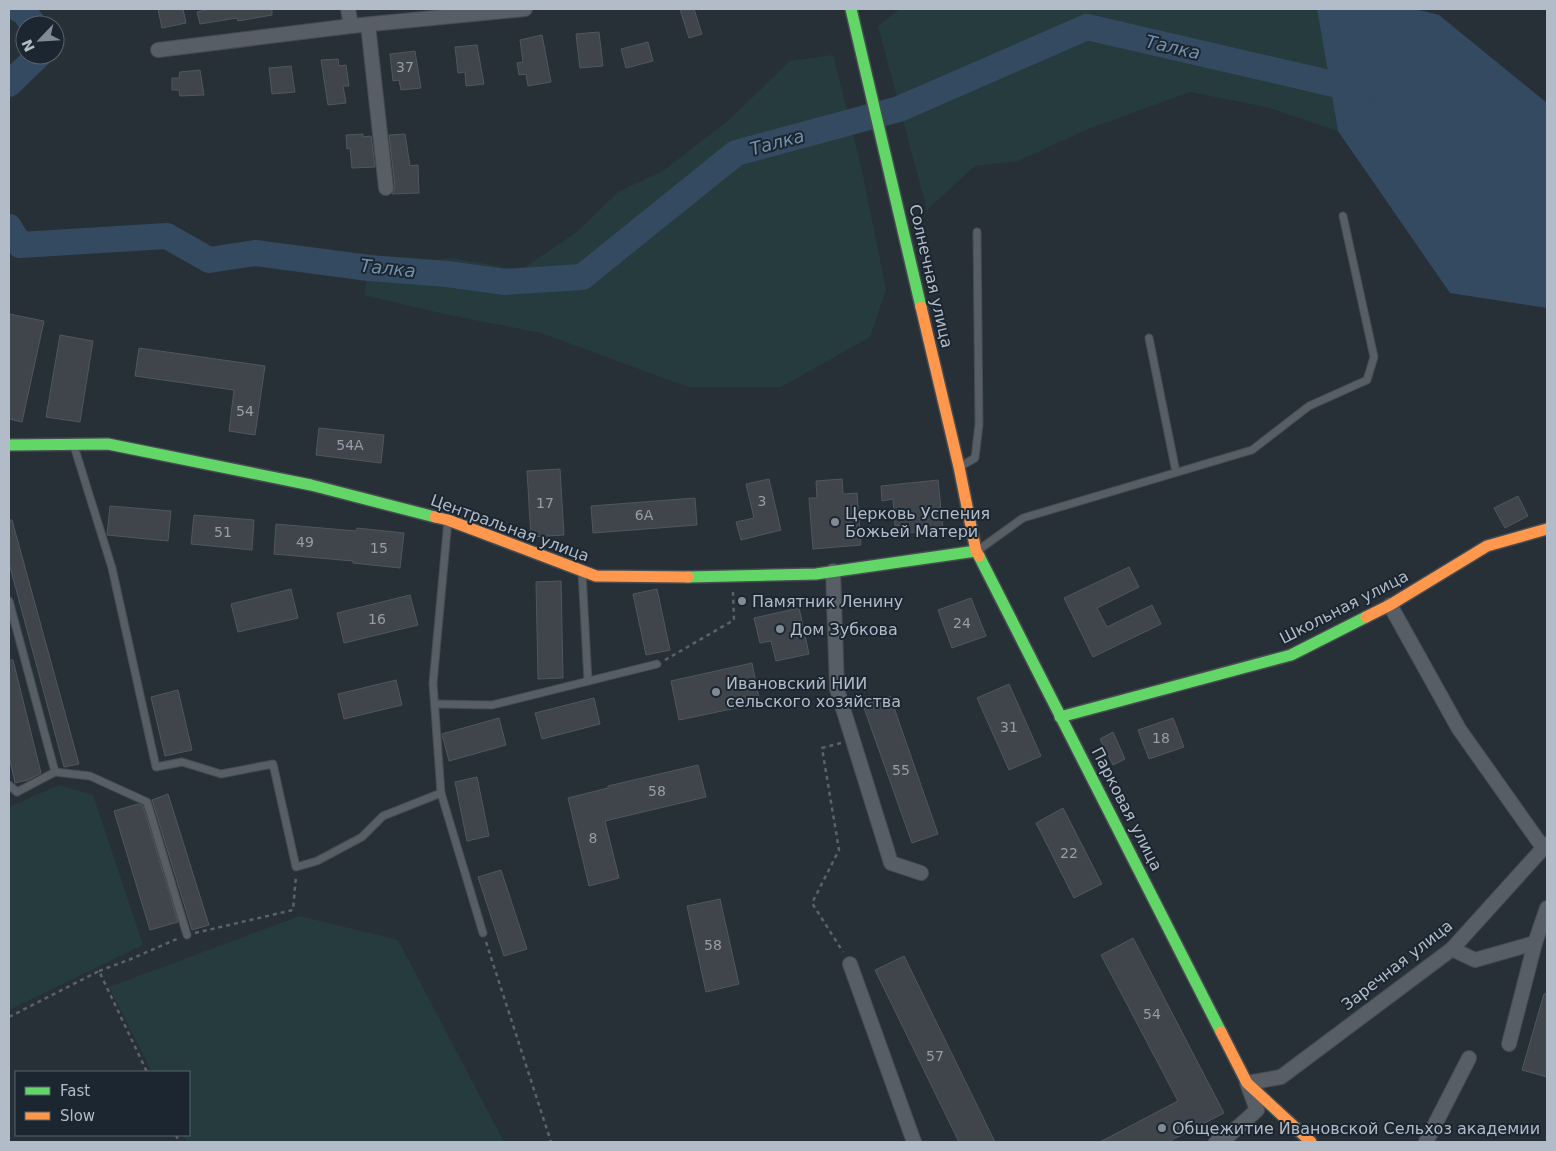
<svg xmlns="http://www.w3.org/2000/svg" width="1556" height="1151" font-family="'DejaVu Sans',sans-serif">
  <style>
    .green { fill: #253b3d }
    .water { fill: #344a60 }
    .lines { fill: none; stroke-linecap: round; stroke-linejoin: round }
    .river { stroke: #344a60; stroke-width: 26 }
    .building { fill: #3f454b; stroke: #50575e }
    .lane-casing { stroke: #464c51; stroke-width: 9 }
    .street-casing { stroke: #464c51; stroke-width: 16 }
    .fast-casing { stroke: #464c51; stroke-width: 14 }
    .slow-casing { stroke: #464c51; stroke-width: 14 }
    .path { stroke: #5b6268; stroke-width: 2.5; stroke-dasharray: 4 4; stroke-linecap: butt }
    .lane { stroke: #585e65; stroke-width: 7 }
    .street { stroke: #585e65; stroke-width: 14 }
    .fast { stroke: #63d668; stroke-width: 11 }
    .slow { stroke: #ff974d; stroke-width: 11 }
    .poi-dot { fill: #828b95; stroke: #1b2631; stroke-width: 2 }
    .labels { text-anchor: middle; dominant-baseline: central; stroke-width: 4; stroke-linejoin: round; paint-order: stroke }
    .number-label { font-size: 14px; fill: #959ea9 }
    .street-label { font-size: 16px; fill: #b2bcc8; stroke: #1b2631 }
    .poi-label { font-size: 16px; fill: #b2bcc8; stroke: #1b2631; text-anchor: start }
    .water-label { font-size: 18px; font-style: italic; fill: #7190ac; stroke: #1b2631 }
  </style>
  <rect width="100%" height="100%" fill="#283037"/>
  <!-- green -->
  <g class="green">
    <path d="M900 9H1317L1338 131 1266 107 1190 92 1088 129 1018 161 975 166 927 210 878 26Z"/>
    <path d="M833 55 862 171 886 289 870 337 781 387H688L541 333 444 314 364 295 369 268 451 258 521 270 578 231 618 192 663 171 729 120 790 61Z"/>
    <path d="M59 785 93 795 143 945 9 1010V807Z"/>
    <path d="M300 916 398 940 504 1142H187L183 1135H189V1072H152L109 987Z"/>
  </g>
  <!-- water -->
  <path class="water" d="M1317 9H1415L1439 15 1547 103V308L1450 293 1338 131Z"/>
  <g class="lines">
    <!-- river -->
    <g class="river">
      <path d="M18 9 23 11 34 25"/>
      <path d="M9 84 39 55"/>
      <path d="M9 227 20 245 167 236 209 260 255 253 369 268 447 274 505 282 582 277 736 153 899 109 1087 27 1364 91"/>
    </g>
  </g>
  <!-- building -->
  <g class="building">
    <path d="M158 9H183L186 23 162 28Z"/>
    <path d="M210 9H272V15L238 21 237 18 200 24 197 12Z"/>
    <path d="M680 9H694L702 34 689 38Z"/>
    <path d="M599 32 603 66 580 68 576 34Z"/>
    <path d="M542 35 551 82 528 86 526 74 519 75 517 63 523 62 520 40Z"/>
    <path d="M648 42 653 61 626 68 621 49Z"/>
    <path d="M477 45 484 84 466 86 465 72 458 73 455 47Z"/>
    <path d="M415 51 421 88 401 90 399 80 393 81 390 54Z"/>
    <path d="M338 59 339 66 346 65 349 86H343L346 103 328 105 321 60Z"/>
    <path d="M291 66 295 92 272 94 269 68Z"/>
    <path d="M200 70 204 95 180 96 179 90H172V78H179L180 72Z"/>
    <path d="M363 134V137L371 136 375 167 352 168 350 148 347 149 346 135Z"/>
    <path d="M405 134 410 166 418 165 419 193 392 194 395 187 389 135Z"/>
    <path d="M9 314 44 321 22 422 9 419Z"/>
    <path d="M60 335 93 341 80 422 46 417Z"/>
    <path d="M139 348 265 366 255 435 229 431 234 390 135 376Z"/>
    <path d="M319 428 384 435 381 463 316 455Z"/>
    <path d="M560 469 564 535 531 537 527 471Z"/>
    <path d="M769 479 781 530 741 540 736 522 754 518 746 484Z"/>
    <path d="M842 479 843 494 857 493 861 545 813 549 809 498H817L816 481Z"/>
    <path d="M938 480 943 529 908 533 907 524 895 526 893 499 882 501 881 486Z"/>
    <path d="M1518 496 1528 516 1505 528 1494 508Z"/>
    <path d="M695 498 697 525 593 533 591 506Z"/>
    <path d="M110 506 171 511 168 541 107 535Z"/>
    <path d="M194 515 254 520 252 550 191 544Z"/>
    <path d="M9 520H12L79 764 64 767 9 563Z"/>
    <path d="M276 524 356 531 357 528 404 533 400 568 353 563V561L274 554Z"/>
    <path d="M1129 567 1139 587 1097 608 1107 627 1152 605 1161 624 1093 657 1064 598Z"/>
    <path d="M561 581 563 678 538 679 536 582Z"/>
    <path d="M291 589 298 618 238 632 231 604Z"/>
    <path d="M657 589 670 650 646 655 633 594Z"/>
    <path d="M410 595 418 625 344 643 337 613Z"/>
    <path d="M971 598 986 636 952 648 938 610Z"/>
    <path d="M799 608 809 654 776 661 771 641 760 643 754 618Z"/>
    <path d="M9 660H13L41 773 28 780 15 783 9 756Z"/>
    <path d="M752 663 760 703 679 720 671 681Z"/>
    <path d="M396 680 402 705 344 719 338 694Z"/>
    <path d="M1009 684 1041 756 1009 770 977 698Z"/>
    <path d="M178 690 192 750 165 756 151 697Z"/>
    <path d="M890 696 938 834 912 843 863 705Z"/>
    <path d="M594 698 600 724 542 739 535 713Z"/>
    <path d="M499 718 506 745 449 761 442 734Z"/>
    <path d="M1173 718 1184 747 1149 759 1138 730Z"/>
    <path d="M1113 732 1125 759 1113 765 1100 739Z"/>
    <path d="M698 765 706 797 605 821 619 878 589 886 568 798 608 788V786Z"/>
    <path d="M477 777 489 836 467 841 455 782Z"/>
    <path d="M168 794 209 925 192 930 152 800Z"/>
    <path d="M138 804 143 806 178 922 150 930 114 811Z"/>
    <path d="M1063 808 1102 884 1074 898 1036 823Z"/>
    <path d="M501 870 527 949 504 956 478 877Z"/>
    <path d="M720 899 739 984 706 992 687 906Z"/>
    <path d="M1133 938 1224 1113 1168 1142H1100L1178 1101 1101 955Z"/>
    <path d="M904 956 995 1142H959L875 970Z"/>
    <path d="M1544 994H1547V1077L1522 1070Z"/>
  </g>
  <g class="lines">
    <!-- lane casing -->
    <g class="lane-casing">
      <g id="lane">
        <path d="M1149 338 1176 472"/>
        <path d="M74 446 112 568 156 767 182 762 221 774 273 764 296 867 317 861 362 837 383 816 441 793"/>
        <path d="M961 466 975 458 979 424 977 232"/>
        <path d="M448 520 433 683 441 793 483 933"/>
        <path d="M977 551 1023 518 1252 450 1309 406 1367 380 1374 357 1343 216"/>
        <path d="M582 572 588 681"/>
        <path d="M9 601 55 772 90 776 147 802 187 935"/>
        <path d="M435 704 492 705 657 664"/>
        <path d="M9 785 17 792 55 772"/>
      </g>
    </g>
    <!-- street casing -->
    <g class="street-casing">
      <g id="street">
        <path d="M348 9 351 26"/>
        <path d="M368 25 386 188"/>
        <path d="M158 50 351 26 525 9"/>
        <path d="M833 571 837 689 891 863 921 873"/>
        <path d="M1390 605 1459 729 1544 849"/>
        <path d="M1452 949 1475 960 1535 943"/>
        <path d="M850 964 914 1142"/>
        <path d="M1509 1044 1535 943 1547 908"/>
        <path d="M1216 1142 1227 1137 1257 1110 1247 1083 1281 1077 1452 949 1547 844"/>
        <path d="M1426 1142 1469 1058"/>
      </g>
    </g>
    <!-- fast casing -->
    <g class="fast-casing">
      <g id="fast">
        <path d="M851 9 921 307"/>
        <path d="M9 445 108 444 311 485 435 517"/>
        <path d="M979 556 1221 1032"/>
        <path d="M688 577 816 574 976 551"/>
        <path d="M1060 717 1291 655 1366 617"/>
      </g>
    </g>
    <!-- slow casing -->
    <g class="slow-casing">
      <g id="slow">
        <path d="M921 307 959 467 976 551 979 556"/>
        <path d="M435 517 448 520 596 576 688 577"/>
        <path d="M1366 617 1390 605 1487 546 1547 529"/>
        <path d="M1221 1032 1247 1083 1311 1142"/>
      </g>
    </g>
    <!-- path -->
    <g class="path">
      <path d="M665 660 734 620 733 592"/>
      <path d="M841 743 822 748 839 850 812 903 843 952"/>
      <path d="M195 933 293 910 296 876"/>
      <path d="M486 942 551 1142"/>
      <path d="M99 971 131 959 179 938"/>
      <path d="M9 1017 99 971 147 1072"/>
      <path d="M176 1135 179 1142"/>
    </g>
    <!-- lane -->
    <use href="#lane" class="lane"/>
    <!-- street -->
    <use href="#street" class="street"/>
    <!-- fast -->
    <use href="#fast" class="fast"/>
    <!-- slow -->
    <use href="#slow" class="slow"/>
  </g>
  <!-- markers -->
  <g class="poi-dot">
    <circle cx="835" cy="522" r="5"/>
    <circle cx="742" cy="601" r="5"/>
    <circle cx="780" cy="629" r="5"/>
    <circle cx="716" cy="692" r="5"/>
    <circle cx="1162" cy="1128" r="5"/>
  </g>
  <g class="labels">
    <!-- number labels -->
    <g class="number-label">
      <text x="405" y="67">37</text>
      <text x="245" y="411">54</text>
      <text x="350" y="445">54А</text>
      <text x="762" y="501">3</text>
      <text x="545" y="503">17</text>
      <text x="644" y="515">6А</text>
      <text x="223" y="532">51</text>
      <text x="305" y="542">49</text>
      <text x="379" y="548">15</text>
      <text x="377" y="619">16</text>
      <text x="962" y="623">24</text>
      <text x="1009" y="727">31</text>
      <text x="1161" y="738">18</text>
      <text x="901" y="770">55</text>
      <text x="657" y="791">58</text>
      <text x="593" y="838">8</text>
      <text x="1069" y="853">22</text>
      <text x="713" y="945">58</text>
      <text x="1152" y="1014">54</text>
      <text x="935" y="1056">57</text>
    </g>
    <!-- street labels -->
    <g class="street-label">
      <text transform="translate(931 276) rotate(77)">Солнечная улица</text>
      <text transform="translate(510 528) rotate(20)">Центральная улица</text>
      <text transform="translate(1344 607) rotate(-27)">Школьная улица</text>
      <text transform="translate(1127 809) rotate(63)">Парковая улица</text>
      <text transform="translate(1397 965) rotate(-38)">Заречная улица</text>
    </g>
    <!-- poi labels -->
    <g class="poi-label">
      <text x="845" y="513">Церковь Успения<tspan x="845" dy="18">Божьей Матери</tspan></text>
      <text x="752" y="601">Памятник Ленину</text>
      <text x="790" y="629">Дом Зубкова</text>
      <text x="726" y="683">Ивановский НИИ<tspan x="726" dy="18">сельского хозяйства</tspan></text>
      <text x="1172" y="1128">Общежитие Ивановской Сельхоз академии</text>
    </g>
    <!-- water labels -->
    <g class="water-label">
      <text transform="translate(1173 47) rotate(13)">Талка</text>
      <text transform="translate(777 142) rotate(-15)">Талка</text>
      <text transform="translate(388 268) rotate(6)">Талка</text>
    </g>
  </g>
  <!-- border -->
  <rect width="1556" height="1151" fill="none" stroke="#b2bcc8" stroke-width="20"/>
  <!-- legend -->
  <rect x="15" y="1071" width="175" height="65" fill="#1b2631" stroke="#57626d"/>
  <rect x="25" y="1087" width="25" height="8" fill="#63d668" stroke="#57626d"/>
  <text x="60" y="1096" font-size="15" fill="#b2bcc8">Fast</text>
  <rect x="25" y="1112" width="25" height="8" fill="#ff974d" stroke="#57626d"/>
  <text x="60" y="1121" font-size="15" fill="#b2bcc8">Slow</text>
  <!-- north arrow -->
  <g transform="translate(40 40) rotate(245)"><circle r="24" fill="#1b2631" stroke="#57626d"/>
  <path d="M0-4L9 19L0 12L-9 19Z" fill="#828b95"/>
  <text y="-8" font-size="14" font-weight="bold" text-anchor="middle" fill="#b2bcc8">N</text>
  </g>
</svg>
